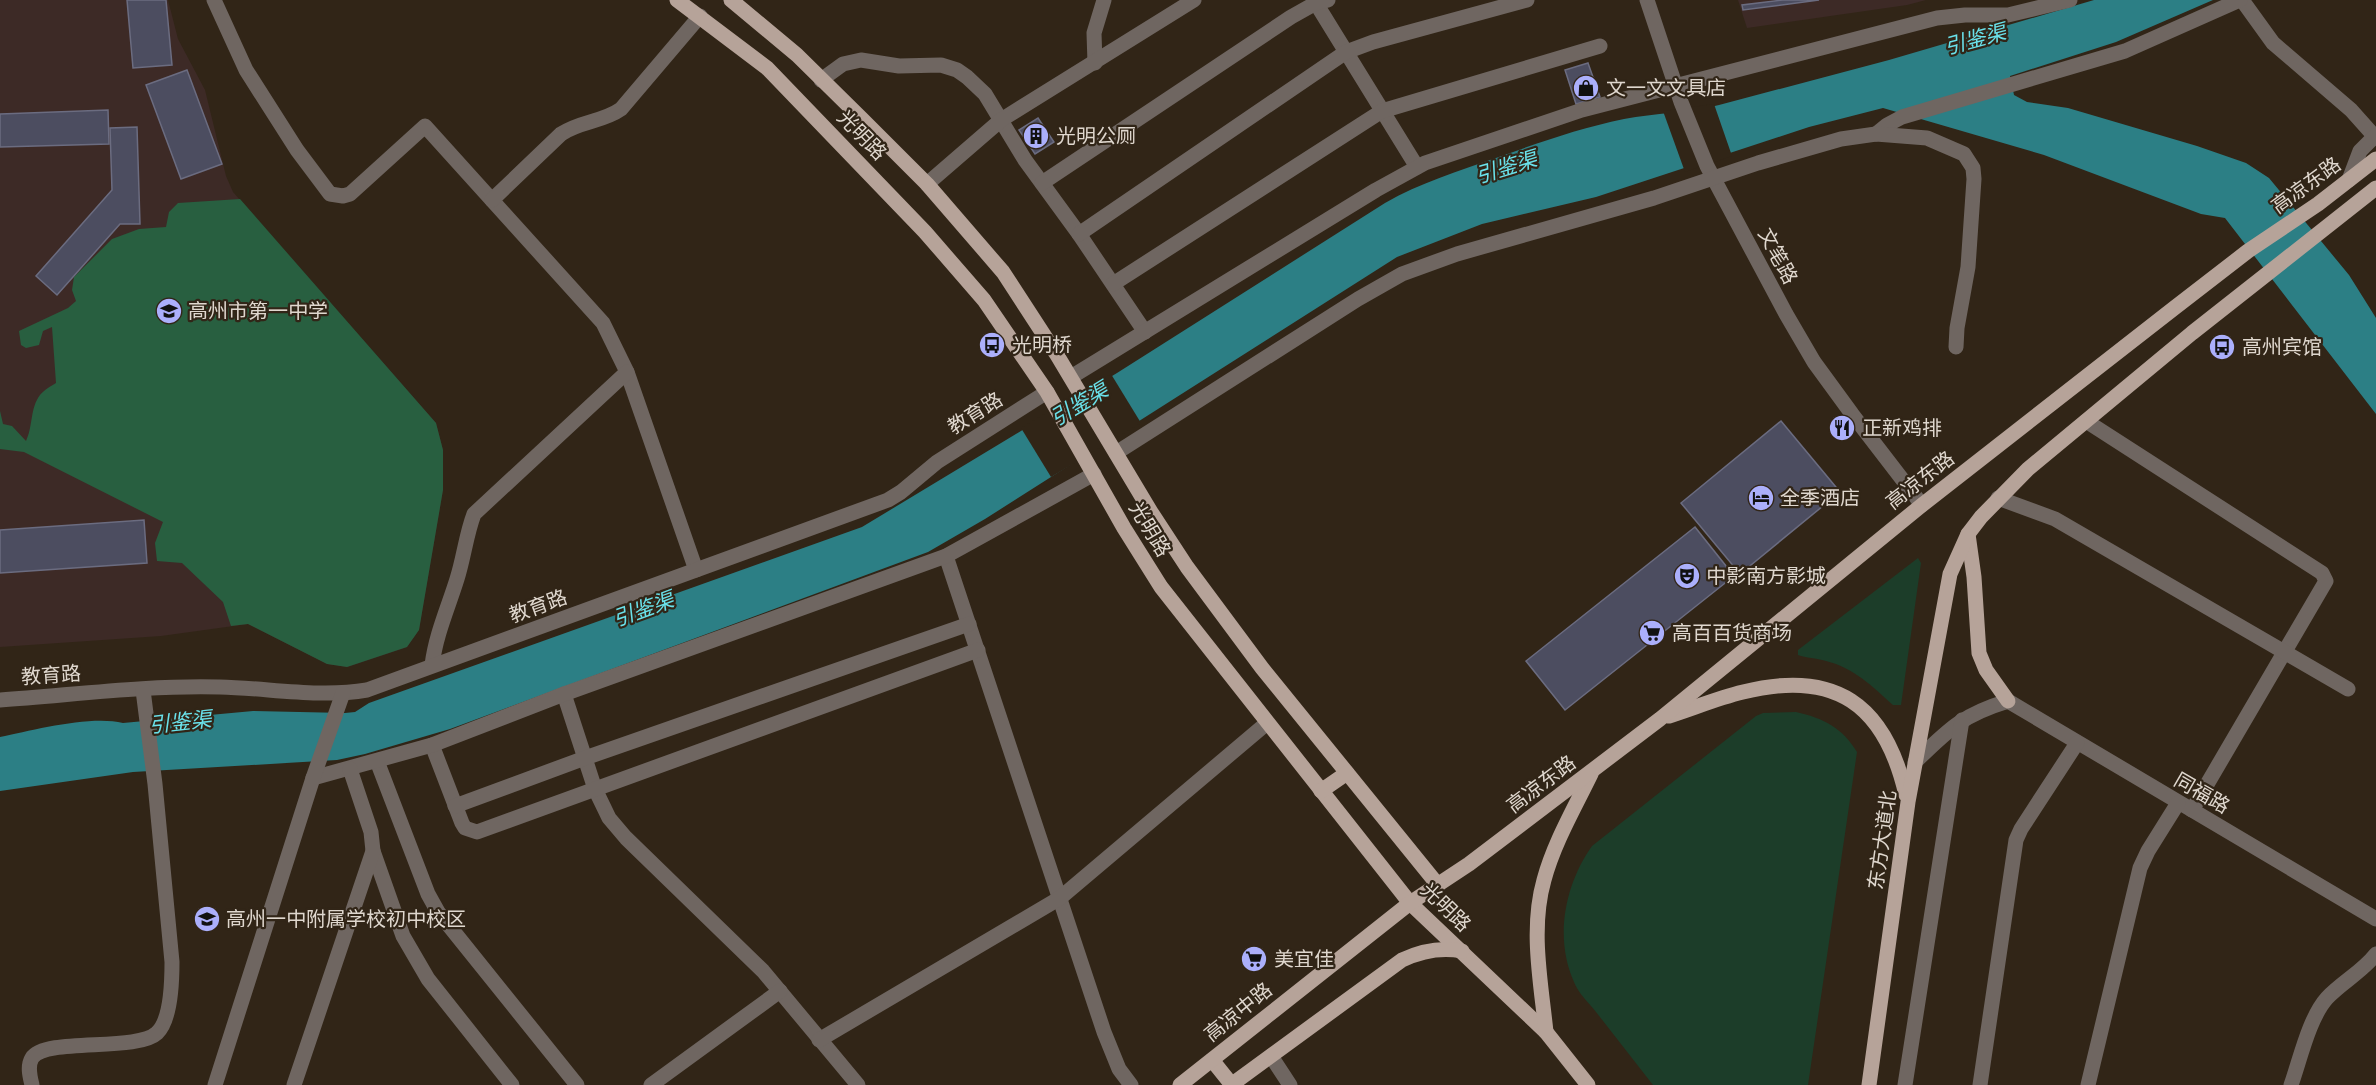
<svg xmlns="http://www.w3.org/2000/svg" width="2376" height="1085" font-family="Raleway,'Noto Sans SC',sans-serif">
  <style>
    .education { fill: #3d2a26 }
    .green { fill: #1c3d29 }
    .forest { fill: #285f40 }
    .water { fill: #2c7f85 }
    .pier { fill: #312517 }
    .building { fill: #4c4d60; stroke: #6b6c80; stroke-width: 1.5 }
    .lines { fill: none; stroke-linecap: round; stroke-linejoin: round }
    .minor { stroke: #6f6661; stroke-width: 15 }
    .major { stroke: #b6a399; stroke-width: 15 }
    .labels { text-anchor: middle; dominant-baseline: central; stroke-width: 4.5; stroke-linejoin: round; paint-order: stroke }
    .poi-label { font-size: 20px; fill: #dfd7ce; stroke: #312517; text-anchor: start }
    .street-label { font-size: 20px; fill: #dfd7ce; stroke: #312517 }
    .water-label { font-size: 21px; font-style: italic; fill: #6ae2eb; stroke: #312517 }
  </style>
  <rect width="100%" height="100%" fill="#312517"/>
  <!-- education -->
  <g class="education">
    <path d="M0 0H168L178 39 205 90 226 176 233 192 436 423 443 450V490L419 630 407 647 347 667 327 664 248 624 161 636 0 647Z"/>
    <path d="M1738 0H1926L1907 5 1747 28Z"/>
  </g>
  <!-- green -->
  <g class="green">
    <path d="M1918 558 1921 563 1901 705H1893C1872 686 1854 668 1826 661 1816 658 1806 658 1798 655V650Z"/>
    <path d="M1796 712C1823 718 1843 728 1857 752L1808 1085H1653C1634 1061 1615 1036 1596 1012 1589 1003 1578 993 1574 982 1554 938 1565 884 1592 846L1756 716 1763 713Z"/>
  </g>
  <!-- forest -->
  <path class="forest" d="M240 199 436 423 443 450V490L419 630 407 647 347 667 327 664 248 624 231 626 223 602 182 563 157 561 155 543 163 522 24 452 0 449V411L3 424 12 426 26 441C33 427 30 408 40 395 44 390 51 386 56 383L52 327 43 331 39 345 26 348 21 345 19 331 68 308 76 301 72 290 74 277 112 239 139 229 166 227 169 212 178 203Z"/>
  <!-- water -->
  <path class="water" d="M2094 0H2213L2116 42 2010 76 2014 95 2027 102 2068 108 2197 146 2246 163 2269 178 2349 275 2376 318V414L2225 218 2201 214 2044 155 1883 108 1809 127 1596 197 1482 224 1397 257 985 519 928 552 450 729 365 754 337 760 133 772 0 791V737C33 730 91 715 123 723L253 711 345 713 355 712 369 703 862 527 1117 373 1385 203C1420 183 1458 171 1496 158 1538 143 1580 128 1624 119 1655 113 1688 113 1719 105L1889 60Z"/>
  <!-- pier -->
  <g class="pier">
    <path d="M1714 104 1732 156 1685 172 1663 111Z"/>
    <path d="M1111 374 1141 423 1051 477 1021 428Z"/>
  </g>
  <!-- building -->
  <g class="building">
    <path d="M127 0H166L172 65 133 68Z"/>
    <path d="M1783 0H1819L1743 10 1742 5Z"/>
    <path d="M1588 63 1600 97 1576 104 1565 70Z"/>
    <path d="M187 70 222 164 181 179 146 85Z"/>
    <path d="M108 110 109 144 0 147V114Z"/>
    <path d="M1038 118 1054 142 1035 154 1019 130Z"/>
    <path d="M137 127 140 224H120L57 295 36 276 112 190 110 128Z"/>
    <path d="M1781 421 1840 492 1740 574 1681 503Z"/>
    <path d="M144 520 147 563 0 573V530Z"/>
    <path d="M1695 527 1734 576 1565 710 1526 661Z"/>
  </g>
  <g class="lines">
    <!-- minor -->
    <g class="minor">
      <path d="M214 0 246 70 297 150 330 194 343 196 350 194 425 126 603 323 627 372 696 570"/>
      <path d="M1314 0 1417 167"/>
      <path d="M1647 0 1681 102 1707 166 1786 314 1814 362 1852 414 1922 505"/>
      <path d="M2242 0 2273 43 2351 110 2376 138"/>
      <path d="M1095 63 1094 33 1104 0"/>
      <path d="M821 80 843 64 861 60 899 66 941 65 957 70 967 77 985 94 1025 160 1079 234 1145 332"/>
      <path d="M1876 134 1887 125 1902 117 2125 51 2240 0"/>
      <path d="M2349 180 2360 151 2376 135"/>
      <path d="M1042 183 1291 17 1316 3 1328 0"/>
      <path d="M927 184 1001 120 1194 0"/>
      <path d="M492 200 561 134C580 121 603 122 621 109L700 16"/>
      <path d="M1079 234 1346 52 1373 42 1527 0"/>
      <path d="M1113 284 1382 111 1600 46"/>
      <path d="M1071 377 1376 190 1425 163 1582 110 1937 18 1965 15H2008L2070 0"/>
      <path d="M2086 421 2322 573 2326 581 2192 810"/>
      <path d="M1116 453 1358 299 1402 274 1457 254 1654 198 1758 163 1841 139 1876 134 1927 138 1964 154 1973 168 1974 179 1968 267 1957 328 1956 347"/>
      <path d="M1998 498 2055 519 2348 689"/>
      <path d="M946 556 1104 1032 1119 1069 1131 1085"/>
      <path d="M432 665C436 634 448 608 457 579 464 557 466 535 474 514L627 372"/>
      <path d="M564 694 595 789 609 818 626 838 763 971 858 1085"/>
      <path d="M0 700C73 695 147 685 220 687 268 688 319 698 367 690L888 500 901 492 937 462 1047 392"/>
      <path d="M432 745 462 823 465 828 477 832 978 650"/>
      <path d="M377 761 428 894 438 912 577 1085"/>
      <path d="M1915 762C1949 729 1962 715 2008 701L2376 919"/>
      <path d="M313 778 432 745 564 694 946 556 1094 474"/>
      <path d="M455 806 585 758 969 624"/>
      <path d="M373 851 403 936 428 979 512 1085"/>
      <path d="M819 1040 1060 898 1267 723"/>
      <path d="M1271 1056 1290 1085"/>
      <path d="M32 1085C30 1077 27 1066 32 1058 45 1037 137 1052 157 1033 171 1020 172 980 172 962L155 784 143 690"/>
      <path d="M215 1085 313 778 343 693"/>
      <path d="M294 1085 373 851 371 832 350 769"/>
      <path d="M651 1085 780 991"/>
      <path d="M1905 1085 1962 720"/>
      <path d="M1980 1085 2016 840 2021 829 2077 743"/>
      <path d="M2088 1085 2140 868 2148 851 2178 803"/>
      <path d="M2291 1085C2300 1060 2309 1018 2327 998 2342 982 2362 972 2376 954"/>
    </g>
    <!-- major -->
    <g class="major">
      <path d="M677 0 767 68 925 232 984 300 1047 392 1124 528 1161 587 1410 903 1546 1032 1588 1085"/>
      <path d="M731 0 797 55 861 118 927 184 1003 272 1057 355 1151 512 1187 567 1262 668 1438 885"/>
      <path d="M1968 534 1974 577 1979 653 1986 670 2008 701"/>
      <path d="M1669 716C1694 708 1718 698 1743 692 1835 669 1885 704 1906 795"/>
      <path d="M1321 791 1347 773"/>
      <path d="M1546 1032C1541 983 1530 929 1544 880 1554 843 1574 809 1591 774"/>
      <path d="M1212 1060 1232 1085"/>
      <path d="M1180 1085 1410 903 1469 864 1660 719 1922 505 2173 309 2248 251 2318 204 2376 159"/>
      <path d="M1231 1085 1402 960C1421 951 1441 947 1462 951"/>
      <path d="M1869 1085 1908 802 1950 574 1968 534 1981 517 2028 469 2192 333 2376 188"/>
    </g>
  </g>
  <!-- icons -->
  <defs>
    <g id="shop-disc" transform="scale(1.35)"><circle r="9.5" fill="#abaffb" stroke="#312517"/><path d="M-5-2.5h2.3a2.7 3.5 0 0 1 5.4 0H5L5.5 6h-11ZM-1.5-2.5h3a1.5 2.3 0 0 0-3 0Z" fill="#111"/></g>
    <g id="building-disc" transform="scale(1.35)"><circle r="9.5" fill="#abaffb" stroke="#312517"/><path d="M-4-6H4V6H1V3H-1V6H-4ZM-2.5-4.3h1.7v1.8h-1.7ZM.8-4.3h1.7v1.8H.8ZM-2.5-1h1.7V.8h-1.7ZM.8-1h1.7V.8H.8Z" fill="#111"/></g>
    <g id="school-disc" transform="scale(1.35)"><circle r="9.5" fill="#abaffb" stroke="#312517"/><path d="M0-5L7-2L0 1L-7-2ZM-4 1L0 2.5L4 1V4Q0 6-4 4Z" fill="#111"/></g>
    <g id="bus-disc" transform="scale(1.35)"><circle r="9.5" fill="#abaffb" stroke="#312517"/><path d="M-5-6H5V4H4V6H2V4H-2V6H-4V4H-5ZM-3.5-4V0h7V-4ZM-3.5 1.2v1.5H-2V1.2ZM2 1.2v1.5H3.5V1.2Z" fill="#111"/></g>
    <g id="restaurant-disc" transform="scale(1.35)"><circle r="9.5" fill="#abaffb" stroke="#312517"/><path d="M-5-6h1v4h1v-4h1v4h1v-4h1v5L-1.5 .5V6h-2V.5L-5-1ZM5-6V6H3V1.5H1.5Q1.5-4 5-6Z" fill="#111"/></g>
    <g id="hotel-disc" transform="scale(1.35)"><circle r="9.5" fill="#abaffb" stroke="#312517"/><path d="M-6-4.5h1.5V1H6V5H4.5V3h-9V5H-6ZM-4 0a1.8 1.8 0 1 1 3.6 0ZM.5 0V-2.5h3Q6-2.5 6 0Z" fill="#111"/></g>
    <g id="theatre-disc" transform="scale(1.35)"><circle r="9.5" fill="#abaffb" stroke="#312517"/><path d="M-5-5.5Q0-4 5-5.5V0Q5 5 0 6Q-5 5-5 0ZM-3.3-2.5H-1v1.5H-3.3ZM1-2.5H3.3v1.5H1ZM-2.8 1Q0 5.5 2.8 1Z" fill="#111"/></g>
    <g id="supermarket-disc" transform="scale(1.35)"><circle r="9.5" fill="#abaffb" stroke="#312517"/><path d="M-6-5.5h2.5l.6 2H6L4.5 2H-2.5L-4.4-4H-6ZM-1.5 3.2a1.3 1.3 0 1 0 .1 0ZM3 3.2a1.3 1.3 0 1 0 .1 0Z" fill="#111"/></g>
  </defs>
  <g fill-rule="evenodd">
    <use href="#shop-disc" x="1586" y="88"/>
    <use href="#building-disc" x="1036" y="136"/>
    <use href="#school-disc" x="169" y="311"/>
    <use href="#bus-disc" x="992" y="345"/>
    <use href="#bus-disc" x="2222" y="347"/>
    <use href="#restaurant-disc" x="1842" y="428"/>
    <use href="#hotel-disc" x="1761" y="498"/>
    <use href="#theatre-disc" x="1687" y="576"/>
    <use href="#supermarket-disc" x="1652" y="633"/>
    <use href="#school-disc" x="207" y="919"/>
    <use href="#supermarket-disc" x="1254" y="959"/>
  </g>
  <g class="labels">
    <!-- poi labels -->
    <g class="poi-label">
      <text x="1606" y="88">文一文文具店</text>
      <text x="1056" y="136">光明公厕</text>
      <text x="188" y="311">高州市第一中学</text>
      <text x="1012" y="345">光明桥</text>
      <text x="2242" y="347">高州宾馆</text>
      <text x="1862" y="428">正新鸡排</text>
      <text x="1780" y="498">全季酒店</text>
      <text x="1706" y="576">中影南方影城</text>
      <text x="1672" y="633">高百百货商场</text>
      <text x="226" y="919">高州一中附属学校初中校区</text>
      <text x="1274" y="959">美宜佳</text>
    </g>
    <!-- street labels -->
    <g class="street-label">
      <text transform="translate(862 135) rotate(46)">光明路</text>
      <text transform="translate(2306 185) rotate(-36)">高凉东路</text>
      <text transform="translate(1778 256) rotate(62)">文笔路</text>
      <text transform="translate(975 413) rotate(-32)">教育路</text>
      <text transform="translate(1920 480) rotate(-38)">高凉东路</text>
      <text transform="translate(1150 529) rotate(59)">光明路</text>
      <text transform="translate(538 606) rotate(-20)">教育路</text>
      <text transform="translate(51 675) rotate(-4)">教育路</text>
      <text transform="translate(1541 784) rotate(-37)">高凉东路</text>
      <text transform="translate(2202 793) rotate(30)">同福路</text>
      <text transform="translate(1882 840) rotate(-82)">东方大道北</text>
      <text transform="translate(1446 907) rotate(44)">光明路</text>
      <text transform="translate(1238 1012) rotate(-39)">高凉中路</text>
    </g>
    <!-- water labels -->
    <g class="water-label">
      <text transform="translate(1975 39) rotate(-15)">引鉴渠</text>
      <text transform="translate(1506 167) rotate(-17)">引鉴渠</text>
      <text transform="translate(1079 404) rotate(-31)">引鉴渠</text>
      <text transform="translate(643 609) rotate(-20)">引鉴渠</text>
      <text transform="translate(180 722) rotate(-6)">引鉴渠</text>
    </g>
  </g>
</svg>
